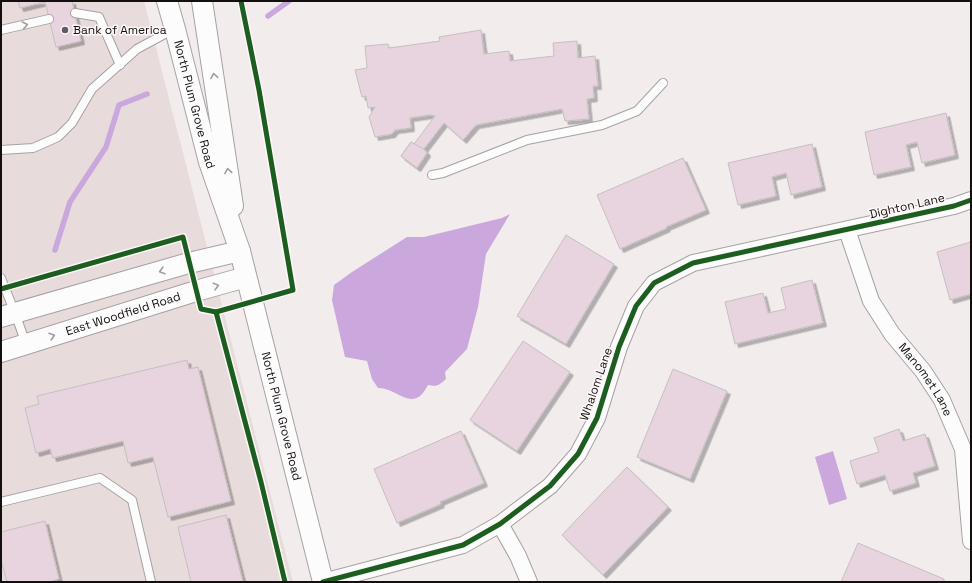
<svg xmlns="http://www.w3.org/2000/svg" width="972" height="583" font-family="'Space Grotesk',sans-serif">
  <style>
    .built { fill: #e8dbdb }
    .water { fill: #caa7dc }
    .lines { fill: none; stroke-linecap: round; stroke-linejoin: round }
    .stream { stroke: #caa7dc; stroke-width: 5.5 }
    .building { fill: #e7d4de; stroke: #c5bfc1; filter: url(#shadow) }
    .service-casing { stroke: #a7a1a2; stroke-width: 10 }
    .minor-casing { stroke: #a7a1a2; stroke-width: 18 }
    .tertiary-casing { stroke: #a7a1a2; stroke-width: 22 }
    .service { stroke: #fdfcfc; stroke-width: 8 }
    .minor { stroke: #fdfcfc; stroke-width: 16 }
    .tertiary { stroke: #fdfcfc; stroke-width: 20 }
    .cycleway-casing { stroke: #fef8f9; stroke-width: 8 }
    .cycleway { stroke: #1b5e20; stroke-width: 5 }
    .oneway { stroke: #9f9d9d }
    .poi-dot { fill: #615c5d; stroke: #fef8f9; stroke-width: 1.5 }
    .labels { text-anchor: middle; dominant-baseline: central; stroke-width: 3; stroke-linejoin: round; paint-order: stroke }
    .poi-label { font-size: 12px; fill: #130f0f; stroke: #fef8f9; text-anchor: start }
    .street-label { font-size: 12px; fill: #130f0f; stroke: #fef8f9 }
  </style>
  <defs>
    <filter id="shadow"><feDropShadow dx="3.5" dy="3.5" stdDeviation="0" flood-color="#0004"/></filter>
  </defs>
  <rect width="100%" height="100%" fill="#f3eced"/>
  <!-- built -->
  <path class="built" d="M1 1H144L293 582H1Z"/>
  <!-- water -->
  <g class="water">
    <path d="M510 214 486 254 478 307 467 349 445 372 446 379C439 385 438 387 428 385 413 415 397 387 378 388L372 379 367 361 345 357 332 300 334 285 352 272 407 237H424L502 218Z"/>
    <path d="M833 451 847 499 829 505 815 457Z"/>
  </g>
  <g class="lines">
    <!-- stream -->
    <g class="stream">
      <path d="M268 16 289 1"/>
      <path d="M55 250 70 202 106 147 119 105 147 94"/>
    </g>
  </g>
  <!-- building -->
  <g class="building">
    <path d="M18 1H72L81 41 56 47 45 2 20 8Z"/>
    <path d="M481 30 484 54 509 51 510 61 554 56 553 43 577 41 578 58 595 56 598 86H593L594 98 587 99 589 119 565 121 562 109 476 125 463 140 444 123 424 149 427 153 417 168 401 156 411 142 414 144 435 116 430 115 410 118 411 128 395 130 392 134 375 137 369 117 375 107 368 108 366 96 362 97 355 70 367 68 365 46 388 44 389 48 440 41 439 37Z"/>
    <path d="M946 113 955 155 922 163 917 142 906 145 911 167 874 175 865 132Z"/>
    <path d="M411 142 424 149 427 153 417 168 401 156Z"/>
    <path d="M812 144 822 187 791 195 786 173 772 177 776 196 738 205 728 163Z"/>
    <path d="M683 158 706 210 666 227 667 228 620 249 597 195Z"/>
    <path d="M566 235 614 264 566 344 517 316Z"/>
    <path d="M971 242V294L950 300 937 252Z"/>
    <path d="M812 280 823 323 735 344 725 302 763 293 768 313 786 309 781 288Z"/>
    <path d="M523 341 570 372 517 451 470 420Z"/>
    <path d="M187 360 189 369 198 367 231 501 168 517 153 457 128 463 123 441 53 458 50 449 36 453 25 408 39 404 37 396Z"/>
    <path d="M673 369 727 391 690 479 637 457Z"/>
    <path d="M899 429 903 441 925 434 935 466 913 473 916 483 890 491 885 475 857 484 850 461 879 452 874 438Z"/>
    <path d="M461 431 484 483 440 502 441 504 397 523 374 469Z"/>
    <path d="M627 467 668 507 603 575 562 535Z"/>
    <path d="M226 515 243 582H191L178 527Z"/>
    <path d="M45 521 59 579 49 582H7L1 560V532Z"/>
    <path d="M858 543 944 579 943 582H841Z"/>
  </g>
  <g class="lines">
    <!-- service casing -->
    <g class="service-casing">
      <g id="service">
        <path d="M75 13 99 17 120 65"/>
        <path d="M1 30 49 19"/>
        <path d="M1 150 33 148 58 137 72 123 92 89 137 49 174 29"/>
        <path d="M432 175 443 173 527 140 602 125 637 111 663 83"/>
        <path d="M1 278 15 313 26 344"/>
        <path d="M1 502 100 478 132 500 151 582"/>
      </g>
    </g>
    <!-- minor casing -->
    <g class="minor-casing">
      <g id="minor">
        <path id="s1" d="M847 230 871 301 892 334 923 371 942 400 963 449 971 541"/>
        <path d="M500 524 518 556 529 582"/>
        <path d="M323 582 463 545 500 524 550 486 578 454 597 418 619 347 636 306 654 283 693 263 954 206 971 200"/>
      </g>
    </g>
    <!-- tertiary casing -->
    <g class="tertiary-casing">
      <g id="tertiary">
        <path id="s2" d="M167 1 175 29 209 162 240 251 323 582"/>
        <path d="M202 1 233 206"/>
        <path d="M1 317 189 263 240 251"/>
        <path id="s3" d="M1 352 196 291 246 277"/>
      </g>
    </g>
    <!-- service -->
    <use href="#service" class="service"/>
    <!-- minor -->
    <use href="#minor" class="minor"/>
    <!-- tertiary -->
    <use href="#tertiary" class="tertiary"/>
    <!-- cycleway casing -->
    <g class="cycleway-casing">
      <g id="cycleway">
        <path d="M1 289 183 237 201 309 216 312 293 290 259 90 241 1"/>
        <path d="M216 312 261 482 285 582"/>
        <path d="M323 582 463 545 500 524 550 486 578 454 597 418 619 347 636 306 654 283 693 263 954 206 971 200"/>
      </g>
    </g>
    <!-- cycleway -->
    <use href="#cycleway" class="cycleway"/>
  </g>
  <!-- one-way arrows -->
  <defs><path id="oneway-chevron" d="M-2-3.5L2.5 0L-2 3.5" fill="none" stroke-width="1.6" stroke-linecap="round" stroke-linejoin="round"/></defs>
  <g class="oneway">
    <use href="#oneway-chevron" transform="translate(25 25) rotate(-12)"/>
    <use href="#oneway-chevron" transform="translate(214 76) rotate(-99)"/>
    <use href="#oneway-chevron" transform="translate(228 171) rotate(-99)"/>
    <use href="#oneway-chevron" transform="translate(162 271) rotate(164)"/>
    <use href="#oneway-chevron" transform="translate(216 286) rotate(-15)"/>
    <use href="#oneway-chevron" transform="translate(52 336) rotate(-17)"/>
  </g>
  <!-- markers -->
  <circle class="poi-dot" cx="65" cy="30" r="4"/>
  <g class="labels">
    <!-- poi labels -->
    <g class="poi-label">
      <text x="73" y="30">Bank of America</text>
    </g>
    <!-- street labels -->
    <g class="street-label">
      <text stroke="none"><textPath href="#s2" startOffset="107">North Plum Grove Road</textPath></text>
      <text transform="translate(907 206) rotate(-13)">Dighton Lane</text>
      <text stroke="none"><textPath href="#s3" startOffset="128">East Woodfield Road</textPath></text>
      <text stroke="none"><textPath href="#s1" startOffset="171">Manomet Lane</textPath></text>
      <text transform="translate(596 384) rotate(-71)">Whalom Lane</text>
      <text stroke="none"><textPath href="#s2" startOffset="431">North Plum Grove Road</textPath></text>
    </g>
  </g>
  <!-- border -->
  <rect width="972" height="583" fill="none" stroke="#130f0f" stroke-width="4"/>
</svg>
